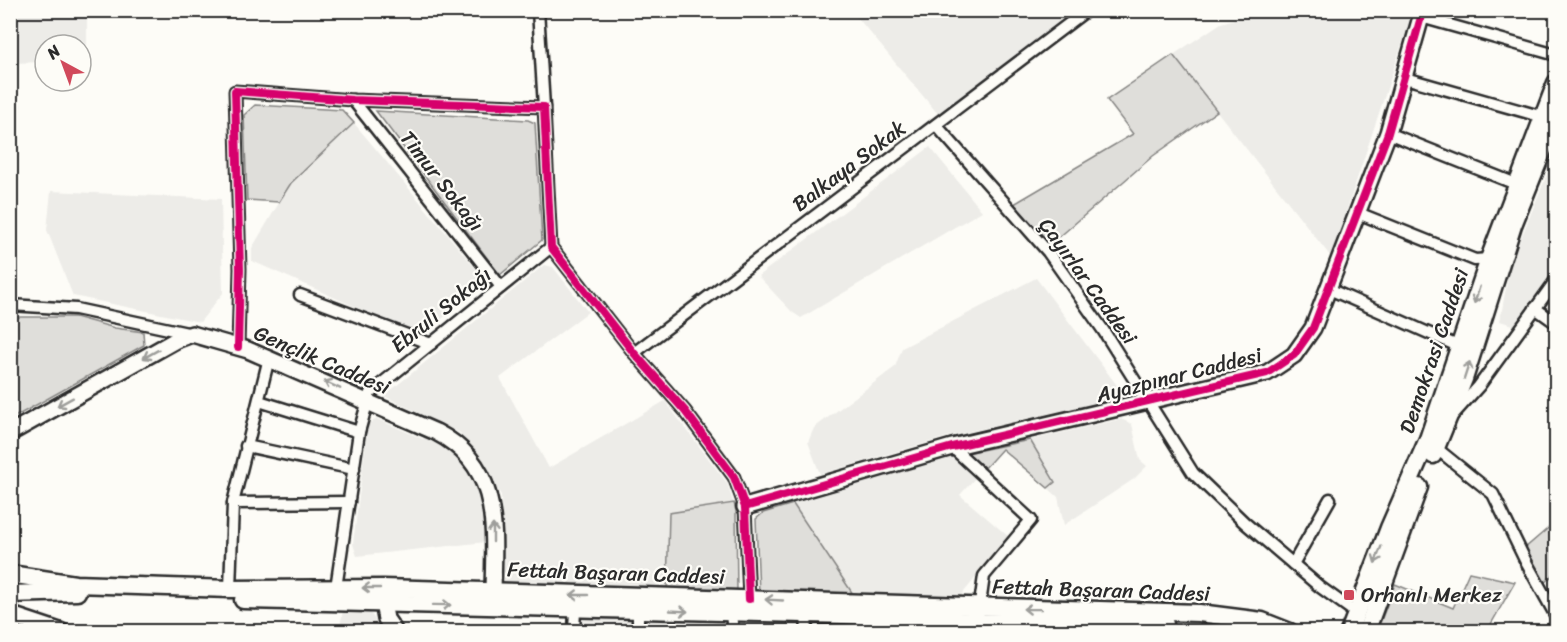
<svg xmlns="http://www.w3.org/2000/svg" width="1567" height="642" font-family="Sriracha,sans-serif">
  <style>
    .built { fill: #edece8 }
    .green { fill: #dfdeda; stroke: #858482; stroke-width: 1.5 }
    .lines { fill: none; stroke-linecap: round; stroke-linejoin: round }
    .street-casing { stroke: #2b2b2b; stroke-width: 15 }
    .secondary-casing { stroke: #2b2b2b; stroke-width: 20 }
    .primary-casing { stroke: #2b2b2b; stroke-width: 21 }
    .street { stroke: #fdfcf7; stroke-width: 10 }
    .secondary { stroke: #fdfcf7; stroke-width: 15 }
    .primary { stroke: #fdfcf7; stroke-width: 16 }
    .cycleway-casing { stroke: #fdfcf7; stroke-width: 11 }
    .cycleway { stroke: #d6006c; stroke-width: 8 }
    .oneway { stroke: #9e9e9b }
    .poi-dot { fill: #d1495b; stroke: #fdfcf7; stroke-width: 2 }
    .labels { text-anchor: middle; dominant-baseline: central; stroke-width: 4.5; stroke-linejoin: round; paint-order: stroke }
    .street-label { font-size: 21px; fill: #2b2b2b; stroke: #fdfcf7 }
    .poi-label { font-size: 21px; fill: #2b2b2b; stroke: #fdfcf7; text-anchor: start }
  </style>
  <rect width="100%" height="100%" fill="#fdfcf7"/>
  <filter id="ink" filterUnits="userSpaceOnUse"><feTurbulence type="fractalNoise" baseFrequency=".0167" numOctaves="2"/><feDisplacementMap in="SourceGraphic" scale="12" xChannelSelector="R" yChannelSelector="G"/><feConvolveMatrix kernelMatrix="1 2 1 2 8 2 1 2 1" color-interpolation-filters="sRGB"/></filter>
  <g filter="url(#ink)">
    <!-- built -->
    <g class="built">
      <path d="M10 11H87V62H81V45H45V62L11 63Z"/>
      <path d="M852 11H1073L938 114Z"/>
      <path d="M1262 11H1413L1331 257 1173 55 1221 23Z"/>
      <path d="M11 103 21 104 11 177 10 103Z"/>
      <path d="M354 123 487 282 421 336 252 261V248L291 183Z"/>
      <path d="M930 147 982 211 801 318 792 312 758 276Z"/>
      <path d="M1556 152V272L1516 326 1500 321 1510 265Z"/>
      <path d="M51 191 221 199 223 293 200 322 73 296 47 230Z"/>
      <path d="M544 265 553 267 588 312 500 378 549 468 665 401 727 483 736 511 737 592 503 588 501 495 460 433 384 396Z"/>
      <path d="M1036 278 1125 396 947 437 820 474 808 442 814 428 895 367 902 348Z"/>
      <path d="M377 419 423 439 428 435 446 445 466 466 489 512 486 542 357 556 353 544 368 424Z"/>
      <path d="M1121 419 1132 424 1140 460 1147 466 1134 479 1064 525 1058 497 1048 488 1054 482 1030 440Z"/>
      <path d="M954 456 976 477 960 495 1009 537 955 603 855 597 793 504Z"/>
      <path d="M343 611 370 613 384 631H339Z"/>
      <path d="M579 615 700 618 705 631 579 632Z"/>
      <path d="M751 622H797L801 631 740 632Z"/>
    </g>
    <!-- green -->
    <g class="green">
      <path d="M1173 55 1217 111 1153 156 1050 245 1014 204 1133 134 1107 100Z"/>
      <path d="M255 105 342 110 354 123 291 183 279 202 247 200 244 115Z"/>
      <path d="M376 111 528 120 535 123 542 240 500 275Z"/>
      <path d="M11 317H75L115 328 143 332 144 345 11 419Z"/>
      <path d="M1030 440 1055 482 1048 488 1002 449 984 469 967 453Z"/>
      <path d="M734 503 736 511 737 592 667 591 669 513Z"/>
      <path d="M793 504 855 597 759 593 756 519 763 513Z"/>
      <path d="M1553 524 1556 528V572L1544 583 1524 549Z"/>
      <path d="M1469 572 1515 582 1487 631H1377L1395 584 1453 608Z"/>
    </g>
    <g class="lines">
      <!-- street casing -->
      <g class="street-casing">
        <g id="street">
          <path d="M538 10 544 107"/>
          <path d="M1421 17 1556 55"/>
          <path d="M1405 78 1543 117"/>
          <path d="M353 100 501 287"/>
          <path d="M936 125 1048 252 1103 330 1193 473 1245 523 1320 587 1356 613"/>
          <path d="M1388 133 1516 184"/>
          <path d="M1358 213 1475 260 1489 259"/>
          <path d="M1329 289 1460 347"/>
          <path d="M300 295 431 344"/>
          <path d="M10 305 76 309 192 334"/>
          <path d="M1535 308 1556 323"/>
          <path d="M238 347 240 269 235 91 353 100 544 107 551 247 634 353 685 411 734 477 745 507 749 599"/>
          <path d="M634 353 1087 10"/>
          <path d="M259 401 359 432"/>
          <path d="M1453 415 1479 386 1556 280"/>
          <path d="M246 446 354 469"/>
          <path d="M952 447 1031 520 984 576 976 632"/>
          <path d="M1436 448 1493 494 1526 562 1556 616"/>
          <path d="M233 503 349 502"/>
          <path d="M1293 564 1330 499"/>
          <path d="M336 588 359 432 370 393 551 247"/>
          <path d="M230 589 233 503 269 358"/>
          <path d="M638 604V632"/>
          <path d="M731 614 733 632"/>
          <path d="M806 614 807 632"/>
          <path d="M574 632 575 609"/>
          <path d="M1550 632 1556 625"/>
        </g>
      </g>
      <!-- secondary casing -->
      <g class="secondary-casing">
        <g id="secondary">
          <path d="M10 433 176 340 192 334 248 350 436 432C502 466 494 529 493 592"/>
          <path d="M745 507 952 447 1267 373 1294 355 1313 328 1388 133 1423 10"/>
          <path d="M383 603 386 619 395 632"/>
        </g>
      </g>
      <!-- primary casing -->
      <g class="primary-casing">
        <g id="primary">
          <path d="M1433 455 1464 379 1513 225 1556 118"/>
          <path d="M10 574 75 584 230 589 383 588 1199 613 1262 621 1290 632"/>
          <path d="M10 594 77 592"/>
          <path d="M243 600 843 615 978 622 1165 624"/>
          <path d="M10 615 61 632"/>
          <path d="M1349 632 1389 528 1428 439 1489 259 1556 83"/>
          <path d="M1366 632 1419 487"/>
        </g>
      </g>
      <!-- street -->
      <use href="#street" class="street"/>
      <!-- secondary -->
      <use href="#secondary" class="secondary"/>
      <!-- primary -->
      <use href="#primary" class="primary"/>
      <!-- cycleway casing -->
      <g class="cycleway-casing">
        <g id="cycleway">
          <path d="M238 347 240 269 235 91 353 100 544 107 551 247 634 353 685 411 734 477 745 507 749 599"/>
          <path d="M745 507 952 447 1267 373 1294 355 1313 328 1388 133 1423 10"/>
        </g>
      </g>
      <!-- cycleway -->
      <use href="#cycleway" class="cycleway"/>
    </g>
    <!-- one-way arrows -->
    <defs><path id="oneway-shaft" d="M-6 0H5M1.5-3L5.5 0L1.5 3" fill="none" stroke-width="1.6" stroke-linecap="round" stroke-linejoin="round" transform="scale(1.5)"/></defs>
    <g class="oneway">
      <use href="#oneway-shaft" transform="translate(1477 295) rotate(108)"/>
      <use href="#oneway-shaft" transform="translate(151 354) rotate(151)"/>
      <use href="#oneway-shaft" transform="translate(1467 370) rotate(-72)"/>
      <use href="#oneway-shaft" transform="translate(332 385) rotate(-156)"/>
      <use href="#oneway-shaft" transform="translate(65 402) rotate(151)"/>
      <use href="#oneway-shaft" transform="translate(493 533) rotate(-90)"/>
      <use href="#oneway-shaft" transform="translate(1378 555) rotate(111)"/>
      <use href="#oneway-shaft" transform="translate(371 588) rotate(-180)"/>
      <use href="#oneway-shaft" transform="translate(579 595) rotate(-180)"/>
      <use href="#oneway-shaft" transform="translate(774 600) rotate(-177)"/>
      <use href="#oneway-shaft" transform="translate(442 605) rotate(1)"/>
      <use href="#oneway-shaft" transform="translate(1032 609) rotate(-179)"/>
      <use href="#oneway-shaft" transform="translate(679 611) rotate(3)"/>
    </g>
  </g>
  <!-- markers -->
  <rect class="poi-dot" x="1343" y="589" width="12" height="12" rx="3"/>
  <g class="labels">
    <!-- street labels -->
    <g class="street-label">
      <text transform="translate(849 166) rotate(-37)">Balkaya Sokak</text>
      <text transform="translate(442 181) rotate(52)">Timur Sokağı</text>
      <text transform="translate(1088 281) rotate(54)">Çayırlar Caddesi</text>
      <text transform="translate(441 310) rotate(-39)">Ebruli Sokağı</text>
      <text transform="translate(1434 351) rotate(-71)">Demokrasi Caddesi</text>
      <text transform="translate(322 360) rotate(23)">Gençlik Caddesi</text>
      <text transform="translate(1179 375) rotate(-14)">Ayazpınar Caddesi</text>
      <text transform="translate(616 573) rotate(2)">Fettah Başaran Caddesi</text>
      <text transform="translate(1101 590) rotate(2)">Fettah Başaran Caddesi</text>
    </g>
    <!-- poi labels -->
    <g class="poi-label">
      <text x="1361" y="595">Orhanlı Merkez</text>
    </g>
  </g>
  <!-- margin -->
  <rect width="1567" height="642" fill="none" stroke="#fdfcf7" stroke-width="36"/>
  <rect x="18" y="18" width="1531" height="606" fill="none" stroke="#2b2b2b" stroke-width="2" filter="url(#ink)"/>
  <!-- north arrow -->
  <g transform="translate(63 63) rotate(319)"><circle r="28" fill="#fdfcf7" stroke="#a9a8a5" stroke-width="1.5"/>
  <path d="M0-4.5L10 22L0 15L-10 22Z" fill="#d1495b"/>
  <text y="-9" font-size="16" font-weight="bold" text-anchor="middle" fill="#2b2b2b">N</text>
  </g>
</svg>
